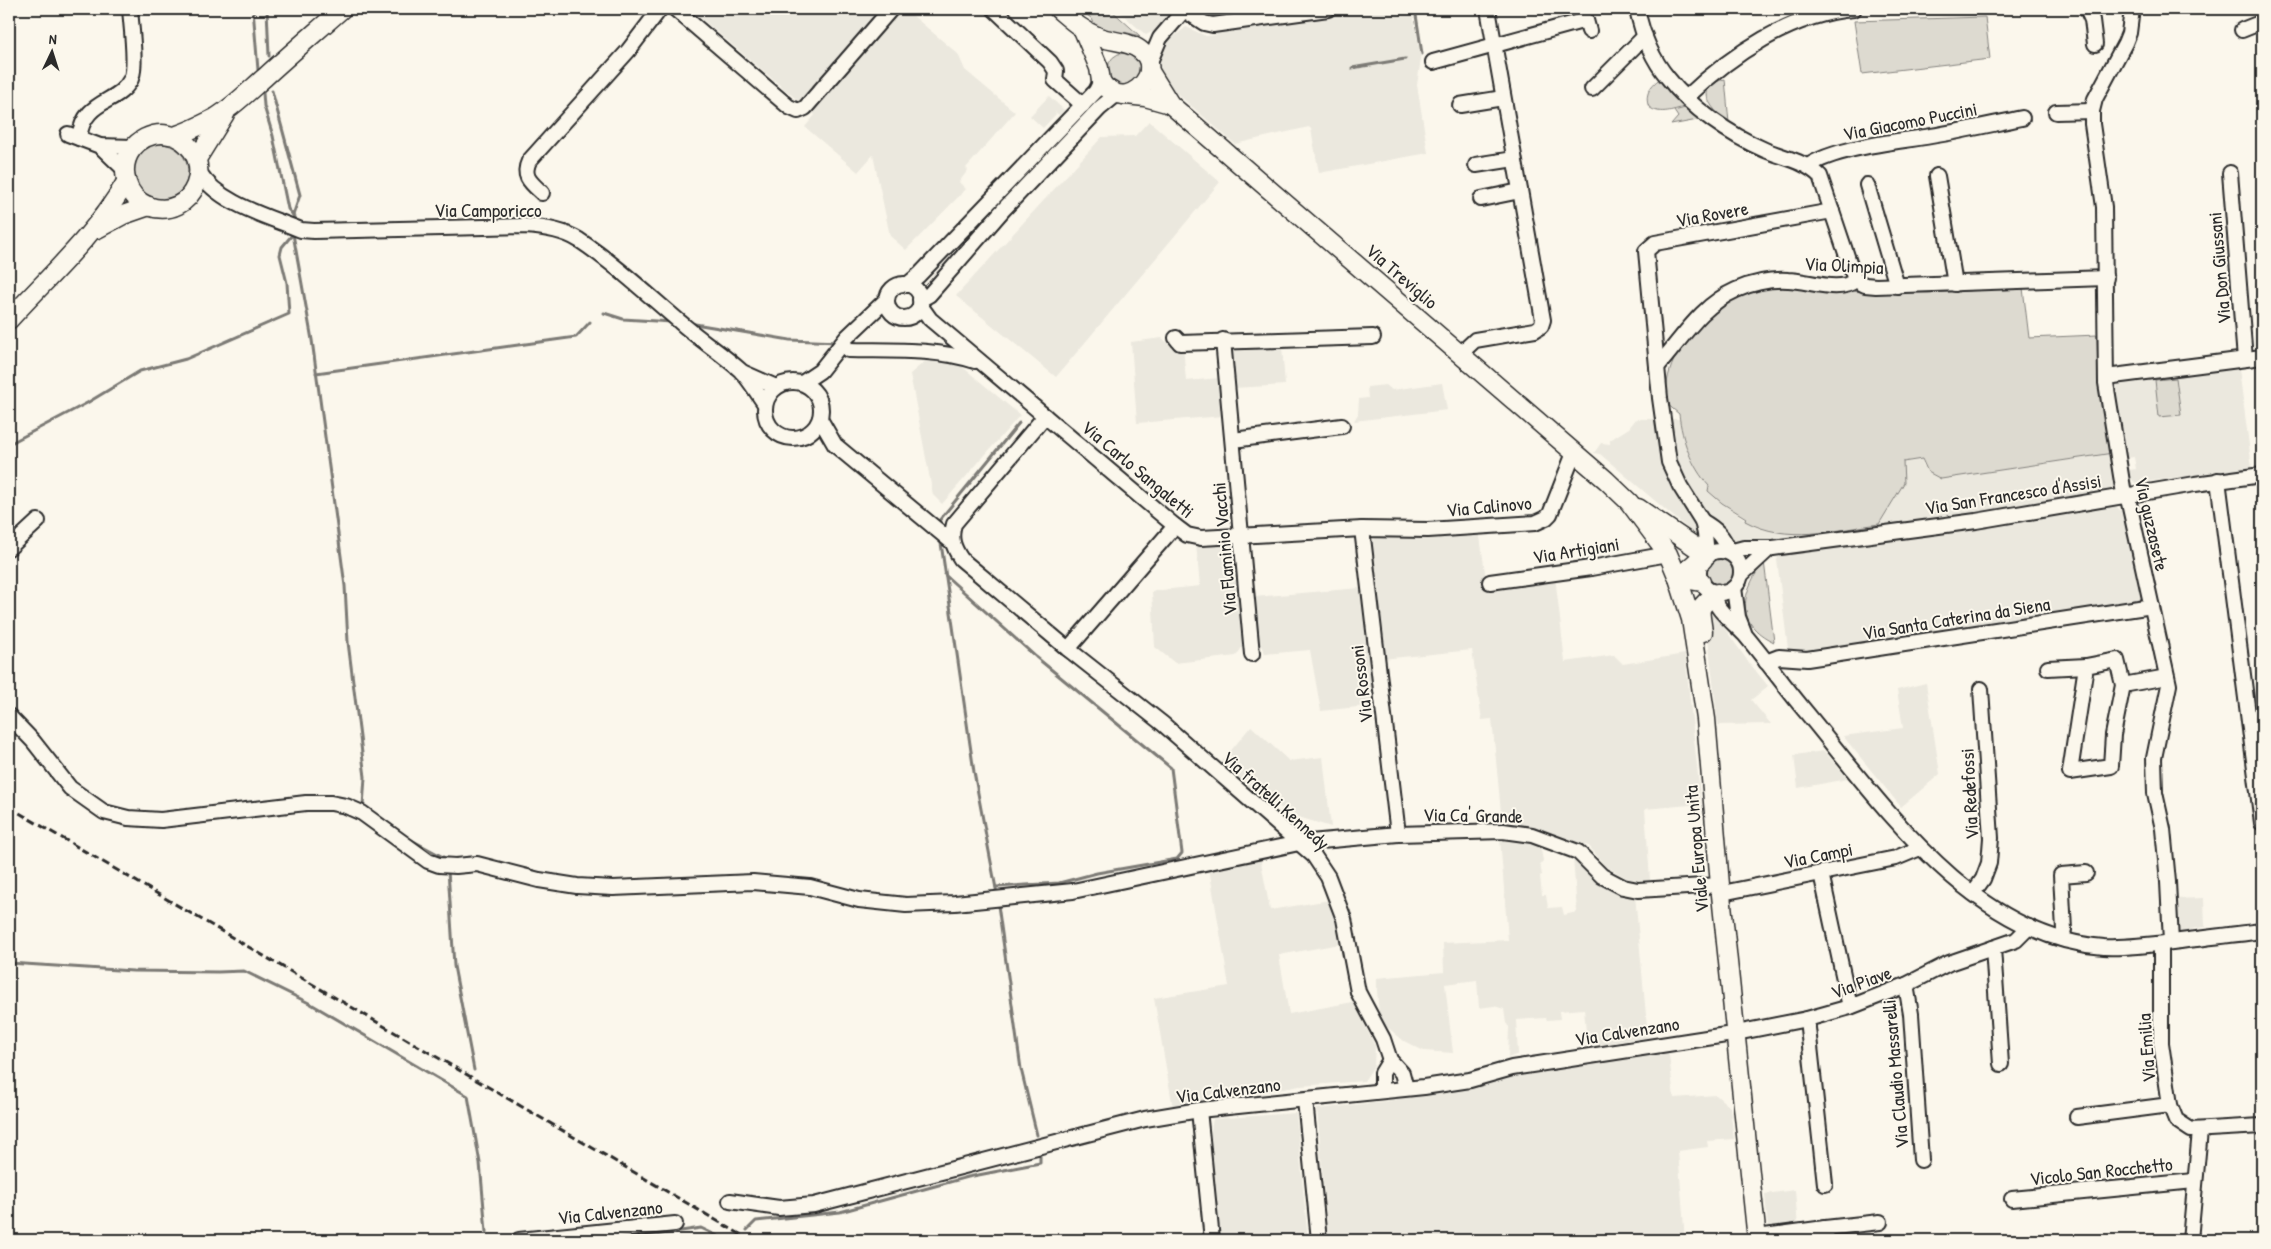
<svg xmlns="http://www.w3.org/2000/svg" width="2271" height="1249" font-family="'Patrick Hand',sans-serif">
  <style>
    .built { fill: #ebe8de }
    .green { fill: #dddad0; stroke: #84827e }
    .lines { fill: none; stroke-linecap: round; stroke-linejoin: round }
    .stream { stroke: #7b7a75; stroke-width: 3 }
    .minor-casing { stroke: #2b2b2b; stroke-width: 18 }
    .major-casing { stroke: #2b2b2b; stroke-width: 21 }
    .minor { stroke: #fbf7ec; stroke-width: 14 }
    .major { stroke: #fbf7ec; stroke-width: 18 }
    .rail { stroke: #2b2b2b; stroke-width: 3; stroke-dasharray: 8 4; stroke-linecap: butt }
    .labels { text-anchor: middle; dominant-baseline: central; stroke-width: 4; stroke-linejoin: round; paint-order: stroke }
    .street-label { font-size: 19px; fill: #2b2b2b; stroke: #fbf7ec }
  </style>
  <rect width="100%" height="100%" fill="#fbf7ec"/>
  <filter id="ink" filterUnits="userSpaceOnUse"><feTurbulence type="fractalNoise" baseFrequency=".02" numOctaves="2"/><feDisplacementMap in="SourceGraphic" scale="10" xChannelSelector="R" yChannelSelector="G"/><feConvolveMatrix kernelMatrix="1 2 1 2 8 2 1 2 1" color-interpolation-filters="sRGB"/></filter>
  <g filter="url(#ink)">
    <!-- built -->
    <g class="built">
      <path d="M690 9H905L958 54 965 70 1015 112 966 168 968 170 959 182 966 189 906 250 890 236 873 155 858 172 805 127 815 115Z"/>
      <path d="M1116 9H1174L1154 31 1146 35Z"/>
      <path d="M1201 9H1283L1217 19 1206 17Z"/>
      <path d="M1367 9H1416L1413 14 1421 58 1417 85 1428 153 1319 173 1311 129 1309 127 1235 144 1167 85 1160 76 1159 60 1161 50 1171 39 1186 27 1206 36 1215 35 1217 32Z"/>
      <path d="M1049 96 1064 110 1059 115 1055 112 1056 114 1043 128 1030 116Z"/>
      <path d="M1149 121 1220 182 1056 377 956 296 1102 137 1135 136Z"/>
      <path d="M1162 338 1170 345H1183L1186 381 1220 378 1224 416 1137 423 1131 342Z"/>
      <path d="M1282 346 1285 385 1233 388 1230 350Z"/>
      <path d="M930 357 953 359 1020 415 942 504 933 495 910 374Z"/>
      <path d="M2239 369 2252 468 2136 483 2131 479 2129 470 2136 469 2134 457 2127 458 2115 386 2117 383Z"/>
      <path d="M1442 383 1447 410 1354 421 1358 414 1359 399 1368 398 1367 387 1386 385 1392 390Z"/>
      <path d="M1636 419H1680L1684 440 1701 476 1722 503 1756 527 1779 533 1903 462 1922 459 1923 465 1941 479 2113 453 2116 483 2112 487 2115 506 2123 512 2144 599 2143 601 1808 654 1788 649 1777 560 1779 555 1736 543 1700 539 1600 454 1594 453 1601 443 1610 444V440L1629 428Z"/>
      <path d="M1479 529 1487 587 1555 576 1565 662 1614 655 1623 664 1685 654 1701 804 1645 809 1650 880 1633 881 1623 876 1605 866 1589 846 1510 826 1501 812 1492 719 1482 720 1472 650 1382 659 1370 543 1377 537Z"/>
      <path d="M1196 544H1236L1245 643 1236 656 1175 663 1155 647 1152 591 1200 586Z"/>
      <path d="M1360 588 1375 705 1321 711 1310 650 1265 654 1263 647 1257 643 1254 597Z"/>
      <path d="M1715 615 1747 660 1768 686 1751 700 1771 724 1718 725 1706 621 1710 616Z"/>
      <path d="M1926 683 1940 774 1901 807 1843 736 1903 728 1897 690Z"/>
      <path d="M1251 726 1289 761 1323 757 1331 827 1292 815 1246 786 1220 764Z"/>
      <path d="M1824 751 1848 779 1798 788 1794 755Z"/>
      <path d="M1500 838 1540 844 1543 861 1540 864 1542 875 1540 876 1542 895H1546L1548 908 1562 907 1564 915 1577 912 1573 857 1595 879 1618 893 1630 897 1635 895 1648 1037 1591 1046 1589 1031 1586 1032 1584 1009 1559 1011 1560 1019 1547 1020 1546 1018 1516 1020 1518 1054 1508 1058 1509 1027 1506 1023 1504 1009 1494 1006 1479 1008 1477 980 1445 984 1453 1053 1424 1051 1404 1041 1386 1026 1379 1015 1376 978 1444 972 1443 943 1508 940Z"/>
      <path d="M1260 857 1270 910 1330 900 1340 944 1279 955 1289 1014 1353 1002 1375 1046 1374 1066 1364 1081 1300 1086 1173 1108 1154 998 1229 986 1209 868Z"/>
      <path d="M2204 898 2205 927 2192 929 2191 933 2174 934 2173 899Z"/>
      <path d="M1666 1050 1669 1055 1674 1098 1716 1095 1730 1107 1734 1139 1707 1141 1708 1147 1678 1151 1685 1240H1328L1317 1109 1387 1101 1437 1092 1513 1074Z"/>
      <path d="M1296 1113 1308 1240H1220L1210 1135 1213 1119Z"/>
      <path d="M1795 1190 1798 1228 1768 1231 1765 1194Z"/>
    </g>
    <!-- green -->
    <g class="green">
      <path d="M1080 9H1110L1140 36 1124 32 1113 34 1096 27 1092 19Z"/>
      <path d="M1985 17 1990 59 1862 74 1854 21Z"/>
      <circle cx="1124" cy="69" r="16"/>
      <path d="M1660 79 1688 106C1675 109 1660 116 1649 107 1644 96 1650 85 1660 79Z"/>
      <path d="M1725 79 1729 123C1713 111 1691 87 1725 79Z"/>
      <path d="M1689 107 1703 119 1671 125 1678 117 1674 111Z"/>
      <circle cx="160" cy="172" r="28"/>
      <path d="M1774 286 1832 291 1928 293 2023 288 2029 338 2097 335 2098 375 2113 453 1941 479 1928 472 1922 459 1903 462 1904 483 1879 524C1834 530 1787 544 1745 521L1746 518 1722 503 1708 491 1709 486C1691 466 1682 440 1679 414L1666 403C1662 343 1720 295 1774 286Z"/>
      <path d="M2176 378 2181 415 2159 417 2155 380Z"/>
      <circle cx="1721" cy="572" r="17"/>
      <path d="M1764 561 1774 642C1733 623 1742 592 1764 561Z"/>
    </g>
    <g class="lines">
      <!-- stream -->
      <g class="stream">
        <path d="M253 9 258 70"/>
        <path d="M267 9 269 56"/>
        <path d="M1420 9 1416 15 1422 54"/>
        <path d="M1352 68 1405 59"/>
        <path d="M272 91 300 195 293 215 296 222"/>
        <path d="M263 93 264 106 273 136 288 209 293 215"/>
        <path d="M293 234 312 340 345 586 348 642 365 777 363 806 365 808"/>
        <path d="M604 313 623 319 672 322"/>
        <path d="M689 323 790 340 838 342"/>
        <path d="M940 347H949"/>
        <path d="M316 373 576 337 590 322"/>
        <path d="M9 444 87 403 140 371 186 359 289 314 287 283 280 255 282 247 292 235"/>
        <path d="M938 522 1019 423"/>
        <path d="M941 543 974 772 997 894"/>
        <path d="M945 575 1036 657 1171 768 1182 853 1177 859 1097 873 1059 883 996 887"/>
        <path d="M404 836 445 858"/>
        <path d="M448 870 454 966 474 1070"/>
        <path d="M998 905 1021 1069 1037 1135"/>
        <path d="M9 963 133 971 218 972 244 971 311 1004 468 1096 480 1163 486 1232"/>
        <path d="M747 1230 756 1221 840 1212 968 1177 1040 1163V1156"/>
        <path d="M622 1240 701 1228 726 1240"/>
      </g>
      <!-- minor casing -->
      <g class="minor-casing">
        <g id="minor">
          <path d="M675 9 789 107 798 111 805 108 891 9"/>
          <path d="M994 9 1050 62 1056 71 1055 80 1083 105"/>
          <path d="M1637 9C1642 33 1652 59 1668 78 1691 108 1730 135 1765 150 1784 158 1805 161 1820 176L1855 280"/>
          <path d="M2087 9 2092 20 2095 44"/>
          <path d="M2132 9 2129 33 2125 43 2095 99 2092 111V124L2104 207 2106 383 2123 488 2129 503 2169 685 2154 758 2155 793 2163 829 2168 882 2171 942"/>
          <path d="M1184 10 1204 23 1213 25 1328 9"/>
          <path d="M2242 30 2262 22"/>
          <path d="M1433 62 1586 20 1589 31"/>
          <path d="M1149 64 1160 38 1185 9"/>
          <path d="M1592 89 1645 36"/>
          <path d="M1687 97C1731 55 1791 14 1854 9"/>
          <path d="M1460 105 1503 98"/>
          <path d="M2056 112 2092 111"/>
          <path d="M68 134 100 146 133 147"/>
          <path d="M79 138C84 98 118 105 131 79 137 67 131 24 130 9"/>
          <path d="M100 146 125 170"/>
          <path d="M1476 165 1514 159"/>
          <path d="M1808 166C1837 147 1896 142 1931 136 1962 131 1992 124 2022 118"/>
          <path d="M199 172C219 204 267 216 301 230L314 231 524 226C542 227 563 230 579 240 615 264 647 294 680 322 699 339 721 353 740 370 750 380 757 393 765 404"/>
          <path d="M2230 173 2245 359"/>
          <path d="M1937 176 1955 284"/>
          <path d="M1867 185 1897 286"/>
          <path d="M542 193C530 182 522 176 529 161L628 51 660 9"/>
          <path d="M1481 199 1520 191"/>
          <path d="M1855 280 1865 285 1876 286 2106 278"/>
          <circle cx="904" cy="301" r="17"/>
          <path d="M907 285 919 275 1096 91 1101 81"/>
          <path d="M920 300 929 295 1003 210 1100 108 1117 94"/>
          <path d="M920 305 930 319 1175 526 1187 535 1201 538 1362 529 1428 530 1535 523 1546 518 1550 514 1574 453"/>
          <path d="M1176 338 1180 343 1373 337"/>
          <path d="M1223 340 1252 654"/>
          <path d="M848 350C890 351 934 348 975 361"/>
          <path d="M1460 354 1475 340 1535 330 1541 326 1543 320 1488 9"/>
          <path d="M1657 367C1682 339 1700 306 1736 290 1752 283 1771 279 1788 280 1807 280 1841 294 1855 280"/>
          <path d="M742 372 776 387"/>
          <path d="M2106 377 2262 357"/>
          <circle cx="793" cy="410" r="28"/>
          <path d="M802 383 820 371 847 337 887 299"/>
          <path d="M1045 416 954 524C950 538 953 547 961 559L1068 649 1163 724 1314 856 1328 877 1344 919 1358 992 1383 1039 1390 1060 1402 1073 1406 1088"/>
          <path d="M820 419 835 445 952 542"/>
          <path d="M1233 440 1342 426"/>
          <path d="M2218 480 2262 823"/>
          <path d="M1702 521C1716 529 1724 536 1729 552"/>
          <path d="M1362 529 1398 834"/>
          <path d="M9 548 38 521"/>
          <circle cx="1720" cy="572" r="21"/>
          <path d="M1729 552 1744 548H1773L1976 521 2195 484 2262 475"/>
          <path d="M1707 555 1705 534 1702 521 1680 486 1669 462 1660 398 1646 251 1655 243 1832 211"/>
          <path d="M1742 574 1770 548"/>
          <path d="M1490 582 1591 568 1668 554"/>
          <path d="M1734 588 1738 617 1744 632"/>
          <path d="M1711 591C1715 610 1732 621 1745 635 1766 660 1785 687 1806 712 1883 805 1972 937 2104 947 2126 948 2150 945 2172 942 2202 938 2232 935 2262 931"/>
          <path d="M1068 649 1175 526"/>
          <path d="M2117 660 2123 685 2113 735 2111 766 2070 772 2086 666Z"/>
          <path d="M1766 662 1779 657 1807 659 2152 606"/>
          <path d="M2048 668 2086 666"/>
          <path d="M2123 685 2167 677"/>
          <path d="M9 716 33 741 70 788 104 812 128 818 161 820 306 803H331L346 806 362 813 428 861 439 865 456 866 477 864 539 880 577 886 613 888 753 882 810 887 859 900 906 905 955 903 1073 891 1299 843 1398 834 1503 831 1532 835 1578 852 1602 876 1623 887 1638 890 1720 885"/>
          <path d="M1821 873 1850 1007"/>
          <path d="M1722 893 1896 858 1920 848"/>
          <path d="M1973 893 1983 879 1989 863 1991 838 1981 689"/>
          <path d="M2062 939 2064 930 2061 875 2086 873"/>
          <path d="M2161 944V1043L2170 1105 2176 1120 2191 1130 2262 1126"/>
          <path d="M1993 948 2001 1064"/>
          <path d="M1906 985 1911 1014 1921 1160"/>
          <path d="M1807 1019 1825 1184"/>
          <path d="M1382 1091V1073L1390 1060"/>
          <path d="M1305 1100 1319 1240"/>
          <path d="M1199 1110 1212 1240"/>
          <path d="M2077 1117 2170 1105"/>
          <path d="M2012 1199 2194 1181"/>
          <path d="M730 1201 779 1208 814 1205 1145 1119 1199 1110 1424 1087 1470 1080 1512 1068 1726 1035 1807 1019 1850 1007 1906 985 1949 963 2016 940 2029 927"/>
          <path d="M1825 1228 1880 1222"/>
          <path d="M1757 1237 1825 1228 1827 1240"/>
          <path d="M519 1240 675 1224"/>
          <path d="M2190 1240 2200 1131"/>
        </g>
      </g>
      <!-- major casing -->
      <g class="major-casing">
        <g id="major">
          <path d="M1058 9C1071 20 1083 31 1099 37 1112 42 1129 41 1140 50 1160 65 1145 91 1124 95"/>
          <path d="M1083 30 1099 68 1101 81 1105 87 1117 94 1145 97 1170 104"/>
          <path d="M1149 70 1170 104 1606 480 1629 502 1668 554 1678 578 1691 619 1706 719 1720 885 1757 1240"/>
          <path d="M174 136C221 157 193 223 148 206 126 197 118 168 132 149 139 140 150 134 162 134 167 134 172 137 177 135 190 131 203 124 215 118 233 107 249 91 265 77 290 54 316 32 342 9"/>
          <path d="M197 159 225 114"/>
          <path d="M97 229 123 215 149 206"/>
          <path d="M9 320C50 275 96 234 126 182"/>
          <path d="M1638 508 1707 555"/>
          <path d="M1678 578 1696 562 1703 560"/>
          <path d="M1678 578 1701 582"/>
          <path d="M1703 632C1700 607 1696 609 1717 593"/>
        </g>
      </g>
      <!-- minor -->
      <use href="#minor" class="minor"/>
      <!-- major -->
      <use href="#major" class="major"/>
      <!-- rail -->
      <path class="rail" d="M9 807 750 1240"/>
    </g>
  </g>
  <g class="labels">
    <!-- street labels -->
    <g class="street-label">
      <text transform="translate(1910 121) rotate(-11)">Via Giacomo Puccini</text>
      <text x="488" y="210">Via Camporicco</text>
      <text transform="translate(1712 214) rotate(-10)">Via Rovere</text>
      <text transform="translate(1844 265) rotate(3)">Via Olimpia</text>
      <text transform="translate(2219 268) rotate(-95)">Via Don Giussani</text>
      <text transform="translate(1402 276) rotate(41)">Via Treviglio</text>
      <text transform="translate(1138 469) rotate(40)">Via Carlo Sangaletti</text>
      <text transform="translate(2013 494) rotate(-9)">Via San Francesco d'Assisi</text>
      <text transform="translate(1489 506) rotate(-5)">Via Calinovo</text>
      <text transform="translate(2152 524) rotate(77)">Via guzzasete</text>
      <text transform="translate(1224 549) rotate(-95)">Via Flaminio Vacchi</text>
      <text transform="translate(1576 550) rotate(-9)">Via Artigiani</text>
      <text transform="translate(1956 618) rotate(-9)">Via Santa Caterina da Siena</text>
      <text transform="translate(1361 684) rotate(-97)">Via Rossoni</text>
      <text transform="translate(1969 794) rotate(-93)">Via Redefossi</text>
      <text transform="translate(1276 800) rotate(42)">Via fratelli Kennedy</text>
      <text transform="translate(1473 815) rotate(1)">Via Ca' Grande</text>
      <text transform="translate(1696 849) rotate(-95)">Viale Europa Unita</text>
      <text transform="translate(1818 855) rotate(-11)">Via Campi</text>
      <text transform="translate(1861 982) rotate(-20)">Via Piave</text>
      <text transform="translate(1627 1031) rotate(-9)">Via Calvenzano</text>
      <text transform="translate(2146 1048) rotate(-94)">Via Emilia</text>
      <text transform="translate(1895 1074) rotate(-95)">Via Claudio Massarelli</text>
      <text transform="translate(1228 1090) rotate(-7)">Via Calvenzano</text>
      <text transform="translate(2101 1171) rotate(-6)">Vicolo San Rocchetto</text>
      <text transform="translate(610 1212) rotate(-6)">Via Calvenzano</text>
    </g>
  </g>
  <!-- margin -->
  <rect width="2271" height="1249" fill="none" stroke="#fbf7ec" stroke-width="30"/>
  <rect x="15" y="15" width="2241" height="1219" fill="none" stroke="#2b2b2b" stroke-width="2" filter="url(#ink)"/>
  <!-- north arrow -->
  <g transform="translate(52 52) rotate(4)" stroke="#fbf7ec" stroke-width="4" paint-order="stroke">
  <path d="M0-4L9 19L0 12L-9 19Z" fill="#2b2b2b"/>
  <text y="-8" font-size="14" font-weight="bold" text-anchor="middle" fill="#2b2b2b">N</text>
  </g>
</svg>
